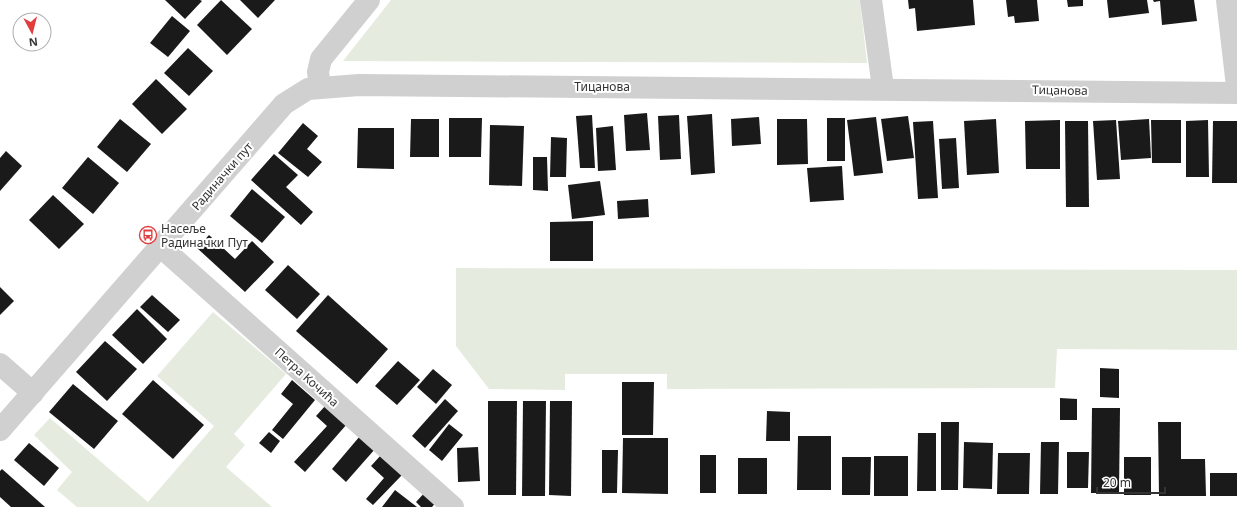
<svg xmlns="http://www.w3.org/2000/svg" width="1237" height="507" font-family="'Noto Sans',sans-serif">
  <style>
    .green { fill: #e5ecdf }
    .building { fill: #1a1a1a }
    .lines { fill: none; stroke-linecap: round; stroke-linejoin: round }
    .minor { stroke: #d0d0d0; stroke-width: 22 }
    .labels { text-anchor: middle; dominant-baseline: central; stroke-width: 4; stroke-linejoin: round; paint-order: stroke }
    .street-label { font-size: 12px; fill: #333; stroke: #fff }
    .poi-label { font-size: 12px; fill: #333; stroke: #fff; text-anchor: start }
  </style>
  <rect width="100%" height="100%" fill="#fff"/>
  <!-- green -->
  <g class="green">
    <path d="M391 0H860L867 63 343 61Z"/>
    <path d="M456 268 1237 270V350L1057 349 1055 388 667 389V374H565V390L489 389 456 346Z"/>
    <path d="M213 312 286 374 234 434 245 445 226 467 272 507H77L57 490 72 472 34 435 50 418 148 502 214 426 157 376Z"/>
  </g>
  <!-- building -->
  <g class="building">
    <path d="M165 0H200L202 1 185 19Z"/>
    <path d="M221 0 252 29 227 55 197 25Z"/>
    <path d="M240 0H275L258 18Z"/>
    <path d="M908 0H973L975 25 917 31 915 8 909 9Z"/>
    <path d="M1006 0H1037L1039 21 1015 23 1014 16 1008 17Z"/>
    <path d="M1067 0H1083V6L1068 7Z"/>
    <path d="M1107 0H1147L1149 13 1109 18Z"/>
    <path d="M1153 0H1194L1197 21 1162 25 1160 1 1154 2Z"/>
    <path d="M172 16 190 31 168 57 150 43Z"/>
    <path d="M188 48 213 71 189 96 164 73Z"/>
    <path d="M156 79 187 109 162 134 132 104Z"/>
    <path d="M647 113 650 150 626 151 624 115Z"/>
    <path d="M712 114 715 173 691 175 687 116Z"/>
    <path d="M592 115 595 168H580L576 116Z"/>
    <path d="M679 115 681 159 660 160 658 116Z"/>
    <path d="M908 116 914 158 887 161 881 119Z"/>
    <path d="M759 117 761 144 732 146 731 119Z"/>
    <path d="M876 117 883 173 854 176 847 120Z"/>
    <path d="M449 118H482L481 157H449Z"/>
    <rect x="827" y="118" width="18" height="43"/>
    <path d="M120 119 151 144 127 172 97 147Z"/>
    <path d="M411 119H439V157H410Z"/>
    <path d="M777 119H807L808 164 777 165Z"/>
    <path d="M996 119 999 173 967 175 964 121Z"/>
    <path d="M1149 119 1151 158 1121 160 1118 121Z"/>
    <path d="M1060 120V169H1026L1025 121Z"/>
    <path d="M1116 120 1120 179 1097 180 1093 121Z"/>
    <path d="M1151 120H1181V163H1152Z"/>
    <path d="M1208 120 1209 177H1186V121Z"/>
    <path d="M933 121 938 198 918 199 913 122Z"/>
    <path d="M1065 121H1088L1089 207H1066Z"/>
    <path d="M1213 121H1237V183H1212Z"/>
    <path d="M303 123 318 136 307 149 322 162 308 177 278 153Z"/>
    <path d="M490 125 524 126 522 186 489 185Z"/>
    <path d="M613 126 616 170 598 171 596 128Z"/>
    <path d="M358 128H394V169L357 168Z"/>
    <path d="M551 137 567 138 566 177H550Z"/>
    <path d="M956 138 959 188 942 189 939 139Z"/>
    <path d="M6 151 22 166 0 191V158Z"/>
    <path d="M274 154 298 175 286 187 313 212 301 225 251 180Z"/>
    <path d="M88 157 119 183 93 214 62 188Z"/>
    <path d="M533 157H547L548 191 533 190Z"/>
    <path d="M842 166 844 200 810 202 807 168Z"/>
    <path d="M600 181 605 215 572 219 568 185Z"/>
    <path d="M252 189 285 217 262 243 230 216Z"/>
    <path d="M53 195 84 224 59 249 29 220Z"/>
    <path d="M648 199 649 217 618 219 617 201Z"/>
    <path d="M593 221V261H550V222Z"/>
    <path d="M209 235 235 259 252 241 274 262 245 292 197 248Z"/>
    <path d="M288 265 320 294 297 319 265 290Z"/>
    <path d="M0 287 14 301 0 315Z"/>
    <path d="M152 295 180 320 168 332 140 307Z"/>
    <path d="M328 295 388 349 357 384 296 331Z"/>
    <path d="M137 309 167 339 143 364 112 335Z"/>
    <path d="M105 341 137 369 107 401 76 372Z"/>
    <path d="M398 361 420 380 397 405 375 386Z"/>
    <path d="M1100 368 1119 369V398L1100 397Z"/>
    <path d="M433 369 452 385 436 404 417 387Z"/>
    <path d="M153 380 204 425 173 459 122 414Z"/>
    <path d="M292 380 315 400 283 439 272 430 293 404 281 394Z"/>
    <path d="M622 382H654L653 435H622Z"/>
    <path d="M73 384 118 421 94 449 49 412Z"/>
    <path d="M1060 398 1077 399V420H1060Z"/>
    <path d="M445 399 458 411 425 448 412 436Z"/>
    <path d="M488 401H517L516 495H488Z"/>
    <path d="M523 401H546L545 496H522Z"/>
    <path d="M550 401H572L571 496 549 495Z"/>
    <path d="M326 405 347 424 305 472 294 462 327 426 316 416Z"/>
    <path d="M1092 408H1120L1119 493H1091Z"/>
    <path d="M767 411 790 412V441H766Z"/>
    <path d="M941 422H959L958 490H941Z"/>
    <path d="M1158 422H1181V459H1205L1206 496H1159Z"/>
    <path d="M449 424 463 435 442 461 429 450Z"/>
    <path d="M269 432 280 441 271 453 259 443Z"/>
    <path d="M918 433H936V491H917Z"/>
    <path d="M360 436 375 449 346 482 332 469Z"/>
    <path d="M798 436H831V490H797Z"/>
    <path d="M623 438H668V494L622 493Z"/>
    <path d="M964 442 993 443 992 489 963 488Z"/>
    <path d="M1041 442H1059L1058 494H1040Z"/>
    <path d="M29 443 59 468 44 486 14 460Z"/>
    <path d="M478 447 480 481 458 482 457 448Z"/>
    <path d="M602 450H618L617 493H602Z"/>
    <path d="M1067 452H1089L1088 488H1067Z"/>
    <path d="M998 453H1030L1029 494H997Z"/>
    <path d="M381 455 402 475 373 505 366 499 384 478 371 466Z"/>
    <rect x="700" y="455" width="16" height="38"/>
    <rect x="874" y="456" width="34" height="40"/>
    <path d="M842 457H871L870 495H842Z"/>
    <rect x="1124" y="457" width="27" height="38"/>
    <rect x="738" y="458" width="29" height="36"/>
    <path d="M2 469 45 507H11L0 497V471Z"/>
    <rect x="1210" y="473" width="27" height="23"/>
    <path d="M395 490 417 507H382Z"/>
    <path d="M427 490 438 500 432 507H421L416 502Z"/>
  </g>
  <g class="lines">
    <!-- minor -->
    <g class="minor">
      <path d="M871 0 883 88"/>
      <path d="M1227 0 1237 86"/>
      <path d="M320 87 318 72 321 59 369 0"/>
      <path d="M161 247 453 507"/>
      <path d="M0 364 33 393"/>
      <path d="M0 430 284 104 308 89 359 85 1237 93"/>
    </g>
  </g>
  <!-- icons -->
  <defs>
    <g id="bus-ring" transform="scale(0.9)"><circle r="9.5" fill="#fff" stroke="#e23d3e" stroke-width="1.5"/><path d="M-5-6H5V4H4V6H2V4H-2V6H-4V4H-5ZM-3.5-4V0h7V-4ZM-3.5 1.2v1.5H-2V1.2ZM2 1.2v1.5H3.5V1.2Z" fill="#e23d3e"/></g>
  </defs>
  <g fill-rule="evenodd">
    <use href="#bus-ring" x="148" y="235"/>
  </g>
  <g class="labels">
    <!-- street labels -->
    <g class="street-label">
      <text x="602" y="86">Тицанова</text>
      <text transform="translate(1060 90) rotate(1)">Тицанова</text>
      <text transform="translate(222 176) rotate(-49)">Радиначки пут</text>
      <text transform="translate(307 377) rotate(42)">Петра Кочића</text>
    </g>
    <!-- poi labels -->
    <g class="poi-label">
      <text x="161" y="228">Насеље<tspan x="161" dy="14">Радиначки Пут</tspan></text>
    </g>
  </g>
  <!-- north arrow -->
  <g transform="translate(32 32) rotate(173)"><circle r="19" fill="#ffffff" stroke="#adadad"/>
  <path d="M0-3L7 15L0 10L-7 15Z" fill="#e23d3e"/>
  <text y="-6" font-size="11" font-weight="bold" text-anchor="middle" fill="#333333">N</text>
  </g>
  <!-- scale -->
  <path d="M1097 487v6h68v-6" fill="none" stroke="#333333" stroke-width="2"/>
  <text x="1103" y="487" font-size="12" fill="#333333" stroke="#ffffff" stroke-width="3" paint-order="stroke">20 m</text>
</svg>
